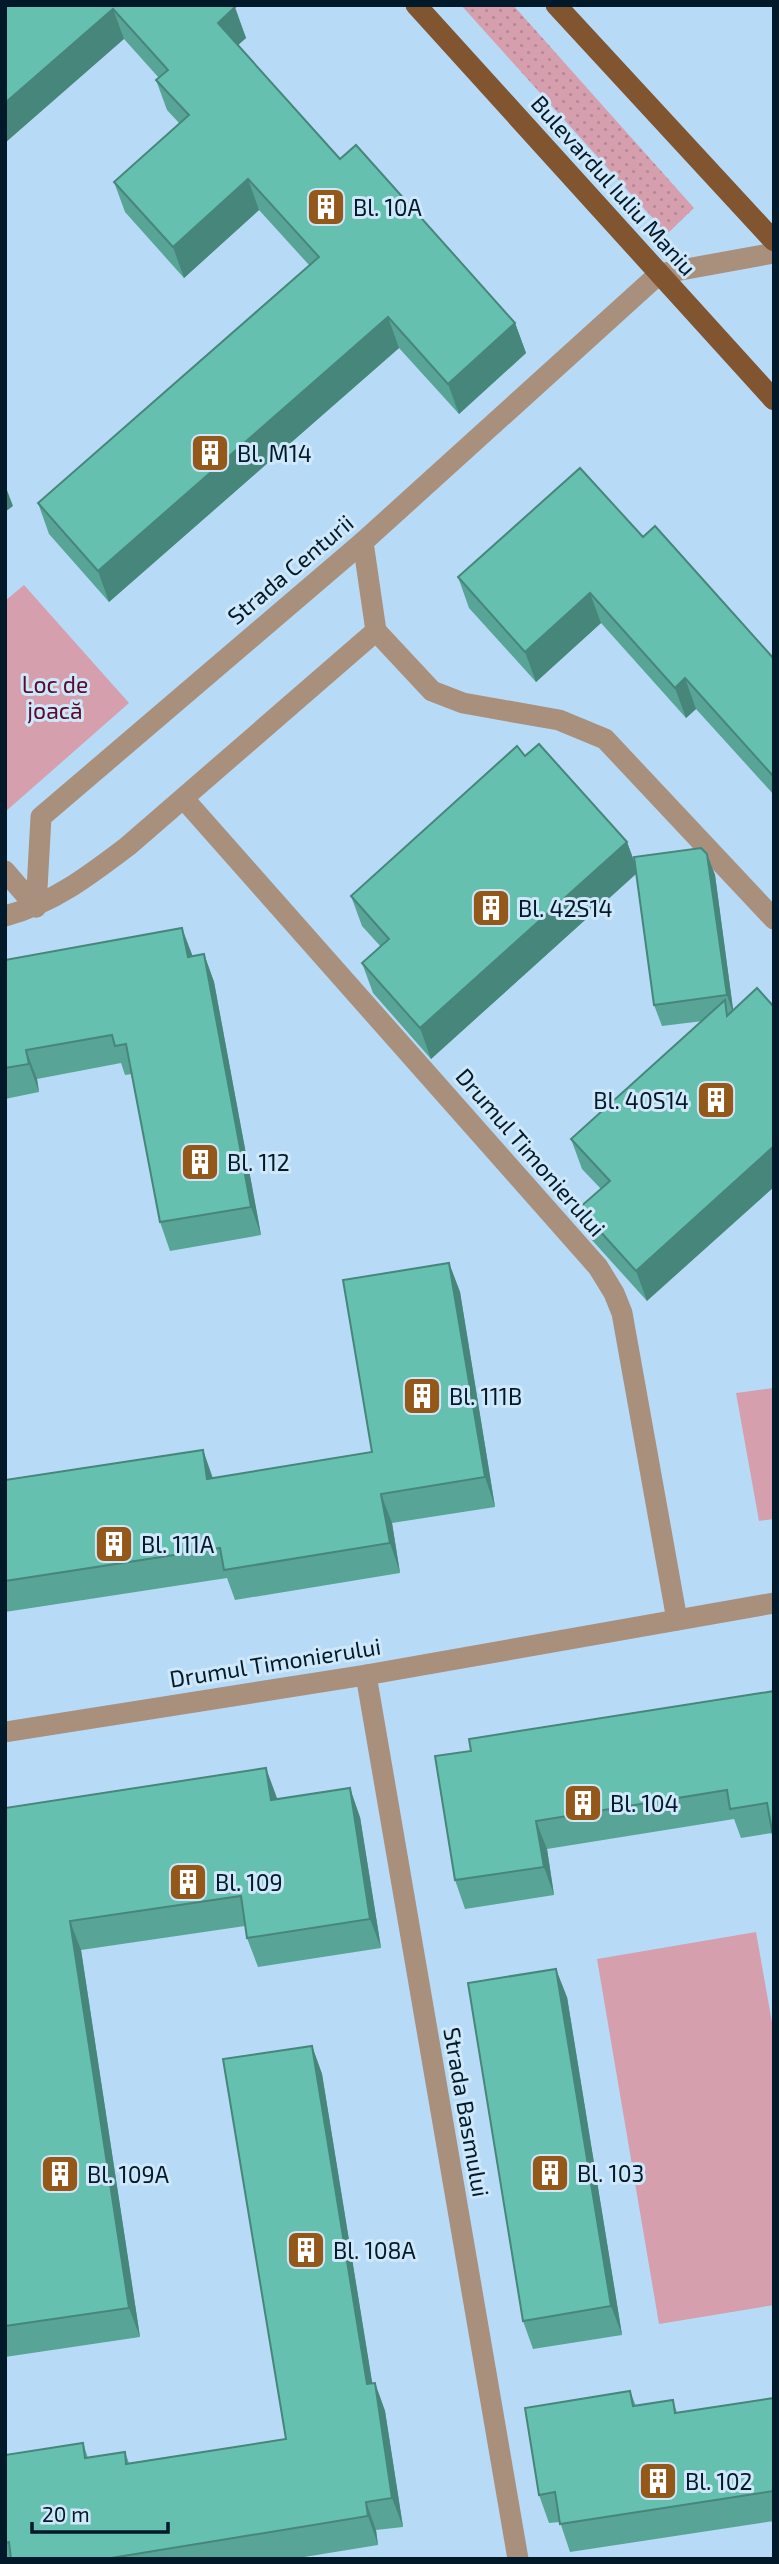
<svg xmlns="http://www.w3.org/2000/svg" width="779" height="2564" font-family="'Exo 2',sans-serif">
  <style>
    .grass { fill: url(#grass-dots) }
    .green { fill: #d59fae }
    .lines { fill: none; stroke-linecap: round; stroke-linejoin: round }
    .minor { stroke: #a9907c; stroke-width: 21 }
    .major { stroke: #805530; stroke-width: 21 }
    .wall { fill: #58a597 }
    .shaded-wall { fill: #47867b }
    .building { fill: #66c0b0; stroke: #47867b; stroke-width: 2 }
    .labels { text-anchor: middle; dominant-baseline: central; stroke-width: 6; stroke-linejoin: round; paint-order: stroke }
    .street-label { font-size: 23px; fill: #011929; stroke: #cee7f9 }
    .poi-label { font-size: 23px; fill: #011929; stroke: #cee7f9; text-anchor: start }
    .park-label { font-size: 23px; fill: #5a0a2d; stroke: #cee7f9 }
  </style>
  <defs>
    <pattern id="grass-dots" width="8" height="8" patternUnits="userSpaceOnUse" patternTransform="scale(1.75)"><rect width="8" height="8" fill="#d59fae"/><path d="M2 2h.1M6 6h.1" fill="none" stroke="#b58896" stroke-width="1.8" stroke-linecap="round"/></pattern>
  </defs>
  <rect width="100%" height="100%" fill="#b7dbf7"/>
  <!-- grass -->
  <path class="grass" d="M461 5H513L694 208 667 234Z"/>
  <!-- green -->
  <g class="green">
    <path d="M24 585 129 703 5 812V601Z"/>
    <path d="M774 1388V1519L759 1521 736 1393Z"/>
    <path d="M756 1932 774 2034V2305L659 2324 597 1959Z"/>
  </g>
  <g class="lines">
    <!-- minor -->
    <g class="minor">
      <path d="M363 542 376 631 432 691 463 703 559 720 605 739 774 919"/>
      <path d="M184 799 598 1267 614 1293 622 1313 677 1620"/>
      <path d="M5 871 36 907"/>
      <path d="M36 907 41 817 363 542 659 274 774 253"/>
      <path d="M5 916C52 904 90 875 128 846L376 631"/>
      <path d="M366 1675 518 2559"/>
      <path d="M5 1732 366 1675 774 1603"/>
    </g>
    <!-- major -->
    <g class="major">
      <path d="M416 5 774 400"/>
      <path d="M556 5 774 241"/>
    </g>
  </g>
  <!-- wall -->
  <g class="wall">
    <path d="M5 5H233L246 38 238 45 340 159 515 323 526 353 459 414 399 348 109 602 49 534 38 503 309 265 259 210 184 278 125 212 114 182 180 124 167 110 156 80 159 78 124 39Z"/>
    <path d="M643 537 774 659V795L696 709 686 718 601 623 536 682 469 608 458 577Z"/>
    <path d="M525 756 627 842 635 864 707 854 715 875 733 1010 647 1301 591 1239 579 1208 601 1189 582 1169 571 1139 703 1021 662 1026 654 1005 636 874 431 1059 373 993 362 963 381 947 362 926 351 896Z"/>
    <path d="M204 954 214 982 261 1235 170 1251 160 1222 132 1074 125 1075 121 1063 37 1079 39 1092 5 1099V960L193 956Z"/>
    <path d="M449 1263 460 1292 495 1507 392 1523 400 1573 235 1600 227 1578 5 1612V1480L203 1450 213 1478 372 1452Z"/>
    <path d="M774 1691 772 1833 741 1838 734 1819 547 1849 554 1895 465 1909 455 1880 471 1751Z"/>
    <path d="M277 1799 360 1817 381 1948 258 1967 247 1938 245 1926 81 1950 140 2337 5 2357V1808Z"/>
    <path d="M567 1997 622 2335 533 2349 523 2321Z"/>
    <path d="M312 2046 322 2074 372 2383H375L385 2411 403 2527 376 2530 378 2545 292 2559H5V2455L83 2443 88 2458 125 2452 129 2463 286 2439Z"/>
    <path d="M630 2391 636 2406 673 2400 677 2413 774 2398V2521L570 2552 560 2522 549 2523 539 2495Z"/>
  </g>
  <!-- shaded-wall -->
  <g class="shaded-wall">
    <path d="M235 7 246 38 229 53 218 23Z"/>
    <path d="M113 9 124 39 5 143V103Z"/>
    <path d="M248 179 259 210 184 278 173 247Z"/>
    <path d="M388 317 399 348 109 602 98 571Z"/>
    <path d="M515 323 526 353 459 414 448 384Z"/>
    <path d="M5 485 13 506 5 512Z"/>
    <path d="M590 593 601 623 536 682 525 652Z"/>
    <path d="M685 678 696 709 686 718 675 688Z"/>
    <path d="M627 842 638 872 431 1059 420 1028Z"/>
    <path d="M707 854 715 875 734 1016 727 995Z"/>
    <path d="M182 928 193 957H188Z"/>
    <path d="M204 954 214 982 261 1235 251 1207Z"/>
    <path d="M26 1050 37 1079 39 1092 29 1064Z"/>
    <path d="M774 1146V1187L647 1301 636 1271Z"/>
    <path d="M449 1263 460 1292 495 1507 485 1477Z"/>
    <path d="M203 1450 213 1480 207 1479Z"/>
    <path d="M381 1494 392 1523 400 1573 390 1543Z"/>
    <path d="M266 1768 277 1798 282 1829 271 1800Z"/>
    <path d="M350 1788 360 1817 381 1948 370 1919Z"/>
    <path d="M536 1821 547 1849 554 1895 544 1867Z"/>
    <path d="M70 1921 81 1950 140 2337 129 2308Z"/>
    <path d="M556 1969 567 1997 622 2335 611 2306Z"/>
    <path d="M312 2046 322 2074 377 2412 367 2384Z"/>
    <path d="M375 2383 385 2411 403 2527 392 2498Z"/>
    <path d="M366 2502 376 2530 378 2545 368 2516Z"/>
  </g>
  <!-- building -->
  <g class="building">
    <path d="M5 5H233L235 7 218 23 340 159 356 145 515 323 448 384 388 317 98 571 38 503 319 257 248 179 173 247 114 182 189 115 156 80 168 70 113 9 5 103Z"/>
    <path d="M580 468 643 537 655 526 774 659V777L685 678 675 688 590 593 525 652 458 577Z"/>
    <path d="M539 744 627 842 420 1028 362 963 389 939 351 896 517 746 525 756Z"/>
    <path d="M701 848 707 854 727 995 654 1005 634 857Z"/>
    <path d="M182 928 188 957 204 954 251 1207 160 1222 126 1044 115 1046 112 1035 26 1050 29 1064 5 1068V960Z"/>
    <path d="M757 988 774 1007V1146L636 1271 579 1208 610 1181 571 1139 725 1000 727 1016Z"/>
    <path d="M449 1263 485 1477 381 1494 390 1543 224 1570 220 1548 5 1581V1480L203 1450 207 1479 372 1452 343 1280Z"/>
    <path d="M774 1691V1841L767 1803 730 1809 727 1790 536 1821 544 1867 455 1880 435 1756 471 1751 469 1739Z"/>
    <path d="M266 1768 271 1800 350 1788 370 1919 247 1938 241 1896 70 1921 129 2308 5 2326V1808Z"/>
    <path d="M556 1969 611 2306 523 2321 468 1983Z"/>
    <path d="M312 2046 367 2384 375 2383 392 2498 366 2502 368 2516 105 2559H11L9 2542 5 2543V2455L83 2443 85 2458 125 2452 126 2464 286 2439 223 2059Z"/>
    <path d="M630 2391 633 2406 673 2400 675 2413 774 2398V2491L560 2524 555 2492 539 2495 525 2408Z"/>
  </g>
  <!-- icons -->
  <defs>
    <g id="building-square" transform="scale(2.0125)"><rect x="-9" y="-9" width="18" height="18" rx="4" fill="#95581b" stroke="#cee7f9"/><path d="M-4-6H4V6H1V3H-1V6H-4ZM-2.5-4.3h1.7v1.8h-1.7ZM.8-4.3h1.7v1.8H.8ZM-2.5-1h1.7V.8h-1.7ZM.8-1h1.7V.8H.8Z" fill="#fff"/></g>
  </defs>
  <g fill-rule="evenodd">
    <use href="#building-square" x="326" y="207"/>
    <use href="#building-square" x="210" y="453"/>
    <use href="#building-square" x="491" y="908"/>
    <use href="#building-square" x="716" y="1100"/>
    <use href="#building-square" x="200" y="1162"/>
    <use href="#building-square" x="422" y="1396"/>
    <use href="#building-square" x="114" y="1544"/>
    <use href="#building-square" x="583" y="1803"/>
    <use href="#building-square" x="188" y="1882"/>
    <use href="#building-square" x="550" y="2173"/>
    <use href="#building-square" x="60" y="2174"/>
    <use href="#building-square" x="306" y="2250"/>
    <use href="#building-square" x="658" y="2481"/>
  </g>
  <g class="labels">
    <!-- street labels -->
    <g class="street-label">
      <text transform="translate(614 185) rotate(48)">Bulevardul Iuliu Maniu</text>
      <text transform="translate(290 569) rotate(-40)">Strada Centurii</text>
      <text transform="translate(531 1152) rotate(49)">Drumul Timonierului</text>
      <text transform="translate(275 1662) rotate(-9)">Drumul Timonierului</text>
      <text transform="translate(467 2112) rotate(80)">Strada Basmului</text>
    </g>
    <!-- poi labels -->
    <g class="poi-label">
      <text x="353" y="207">Bl. 10A</text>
      <text x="237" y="453">Bl. M14</text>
      <text x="518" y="908">Bl. 42S14</text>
      <text x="689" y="1100" text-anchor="end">Bl. 40S14</text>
      <text x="227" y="1162">Bl. 112</text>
      <text x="449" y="1396">Bl. 111B</text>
      <text x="141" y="1544">Bl. 111A</text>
      <text x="610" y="1803">Bl. 104</text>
      <text x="215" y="1882">Bl. 109</text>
      <text x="577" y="2173">Bl. 103</text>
      <text x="87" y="2174">Bl. 109A</text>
      <text x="333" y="2250">Bl. 108A</text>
      <text x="685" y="2481">Bl. 102</text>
    </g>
    <!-- park labels -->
    <g class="park-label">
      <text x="55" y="684">Loc de<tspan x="55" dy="26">joacă</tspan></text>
    </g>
  </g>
  <!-- border -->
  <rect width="779" height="2564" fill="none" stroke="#011929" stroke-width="14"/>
  <!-- scale -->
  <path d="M32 2522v10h136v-10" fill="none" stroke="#011929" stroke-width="3.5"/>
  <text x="42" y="2522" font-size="21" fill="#011929" stroke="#cee7f9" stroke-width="5" paint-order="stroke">20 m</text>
</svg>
